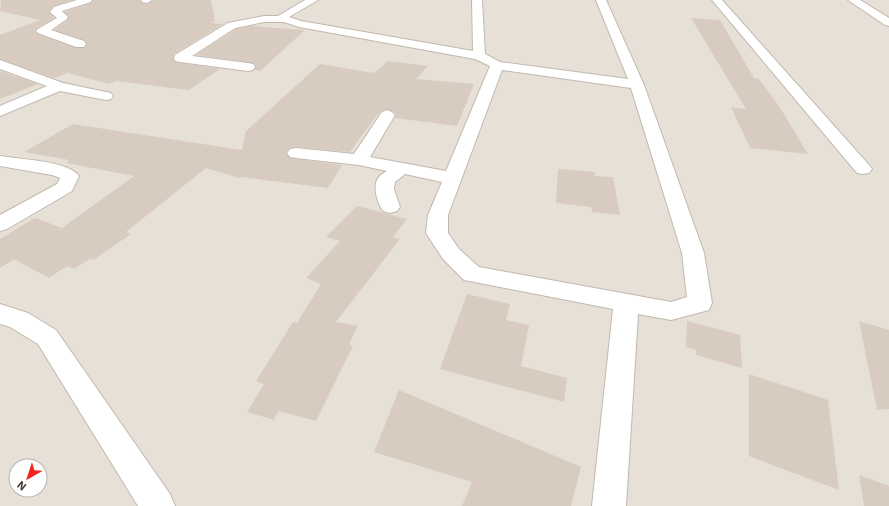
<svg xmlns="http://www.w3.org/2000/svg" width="889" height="506" font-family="'IBM Plex Sans',sans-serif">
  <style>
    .residential { fill: #e7e0d6; fill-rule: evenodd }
    .building { fill: #d8ccc1 }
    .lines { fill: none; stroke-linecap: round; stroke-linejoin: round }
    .minor-casing { stroke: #c2b8ae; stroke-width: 2 }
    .minor { fill: #fff; fill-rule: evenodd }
  </style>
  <rect width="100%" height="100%" fill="#f4efe8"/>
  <!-- residential -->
  <path class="residential" d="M0 0H889V506H0ZM16 466H40V490H16Z"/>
  <!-- building -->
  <g class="building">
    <path d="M1 0H72L53 6 49 12 54 18 37 28 34 31 37 34 76 48H84L87 43 84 40 54 30 68 20 69 17 65 12 91 3 93 0H140L142 3 147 4 153 0H211L215 21 211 23 223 24 174 54 173 58 175 62 220 69 189 90 116 81 109 84 68 73 54 78 0 59V35L40 20 0 11Z"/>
    <path d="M691 18 720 20 754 78 759 79 779 106 808 154 750 148 731 107 746 109Z"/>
    <path d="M252 26 305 30 260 71 255 70 256 66 253 63 196 55 236 29Z"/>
    <path d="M388 61 428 66 416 79 474 84 457 126 395 118 396 114 393 111 386 109 381 111 377 115 350 152 296 147 290 148 286 152 290 158 342 165 328 188 241 177 239 178 206 168 126 232 131 234 93 260 90 259 74 269 67 266 49 278 14 259 0 268V239L35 218 62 228 134 176 66 163 69 160 24 152 73 124 242 150 246 131 320 64 374 73Z"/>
    <path d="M0 71 38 84 0 99Z"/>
    <path d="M558 169 595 172V176L613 177 620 215 592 212 591 207 556 203Z"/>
    <path d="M357 206 407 219 393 237 400 239 336 322 358 326 349 344 353 346 316 421 278 411 274 420 247 412 264 384 256 381 293 322 297 323 321 284 306 278 340 241 326 237Z"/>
    <path d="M467 294 510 304 506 320 529 325 521 366 567 378 564 402 440 369Z"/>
    <path d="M687 321 740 335 742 368 696 355V350L686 347Z"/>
    <path d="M859 321 889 330V409L877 410Z"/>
    <path d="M749 374 828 400 839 490 749 456Z"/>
    <path d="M399 390 581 467 571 506H462L472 482 374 452Z"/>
    <path d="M859 475 889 486V506H864Z"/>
  </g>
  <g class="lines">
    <!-- minor casing -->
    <g class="minor-casing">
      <g id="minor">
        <path d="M77 0H92L91 2 62 11 68 17 67 19 51 30 84 41 86 44 84 47H76L38 33 36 31 38 29 57 18 50 12 54 7Z"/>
        <path d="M141 0H152L147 3 142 2Z"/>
        <path d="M305 0H318L289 17 301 21 473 51 472 0H482L485 54 500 62 628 79 596 0H606L644 85 704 253 712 303 709 310 671 320 638 314 626 506H592L613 309 464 280 443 259 426 233 428 215 442 182 405 174 395 182 394 189 400 207 397 211 390 213 383 211C378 204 373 189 377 180 379 176 383 173 387 171L359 165 296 158 290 157 287 153 290 149 296 148 354 154 382 112 387 110 392 112 395 115 370 157 446 171 490 66 475 59 299 27 284 22H264L235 28 192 56 248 63 253 64 255 67 253 70 248 71 180 62 175 61 174 58 175 55 228 23 264 16H278ZM502 70 631 88 682 253 687 297 671 302 479 267 459 249 448 233V215Z"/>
        <path d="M712 0H722L869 165 872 169 869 173 863 174 857 173Z"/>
        <path d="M848 0H860L889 18V26L885 25Z"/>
        <path d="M0 60 63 83 111 93 113 96 111 99 106 100 60 91 0 116V106L47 86 0 69Z"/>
        <path d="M0 156C18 159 69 161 79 176L72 191 7 229 0 231V215L57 184 60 178 52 175 0 166Z"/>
        <path d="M0 304 28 313 56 330 170 494 175 506H138L38 344 10 327 0 324Z"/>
      </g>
    </g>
    <!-- minor -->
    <use href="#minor" class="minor"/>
  </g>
  <!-- north arrow -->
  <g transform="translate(28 478) rotate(219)"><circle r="19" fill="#ffffff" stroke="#b5b2af"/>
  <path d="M0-3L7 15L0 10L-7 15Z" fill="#f5231e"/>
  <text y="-6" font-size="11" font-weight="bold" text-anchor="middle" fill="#473f37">N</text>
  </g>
</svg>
